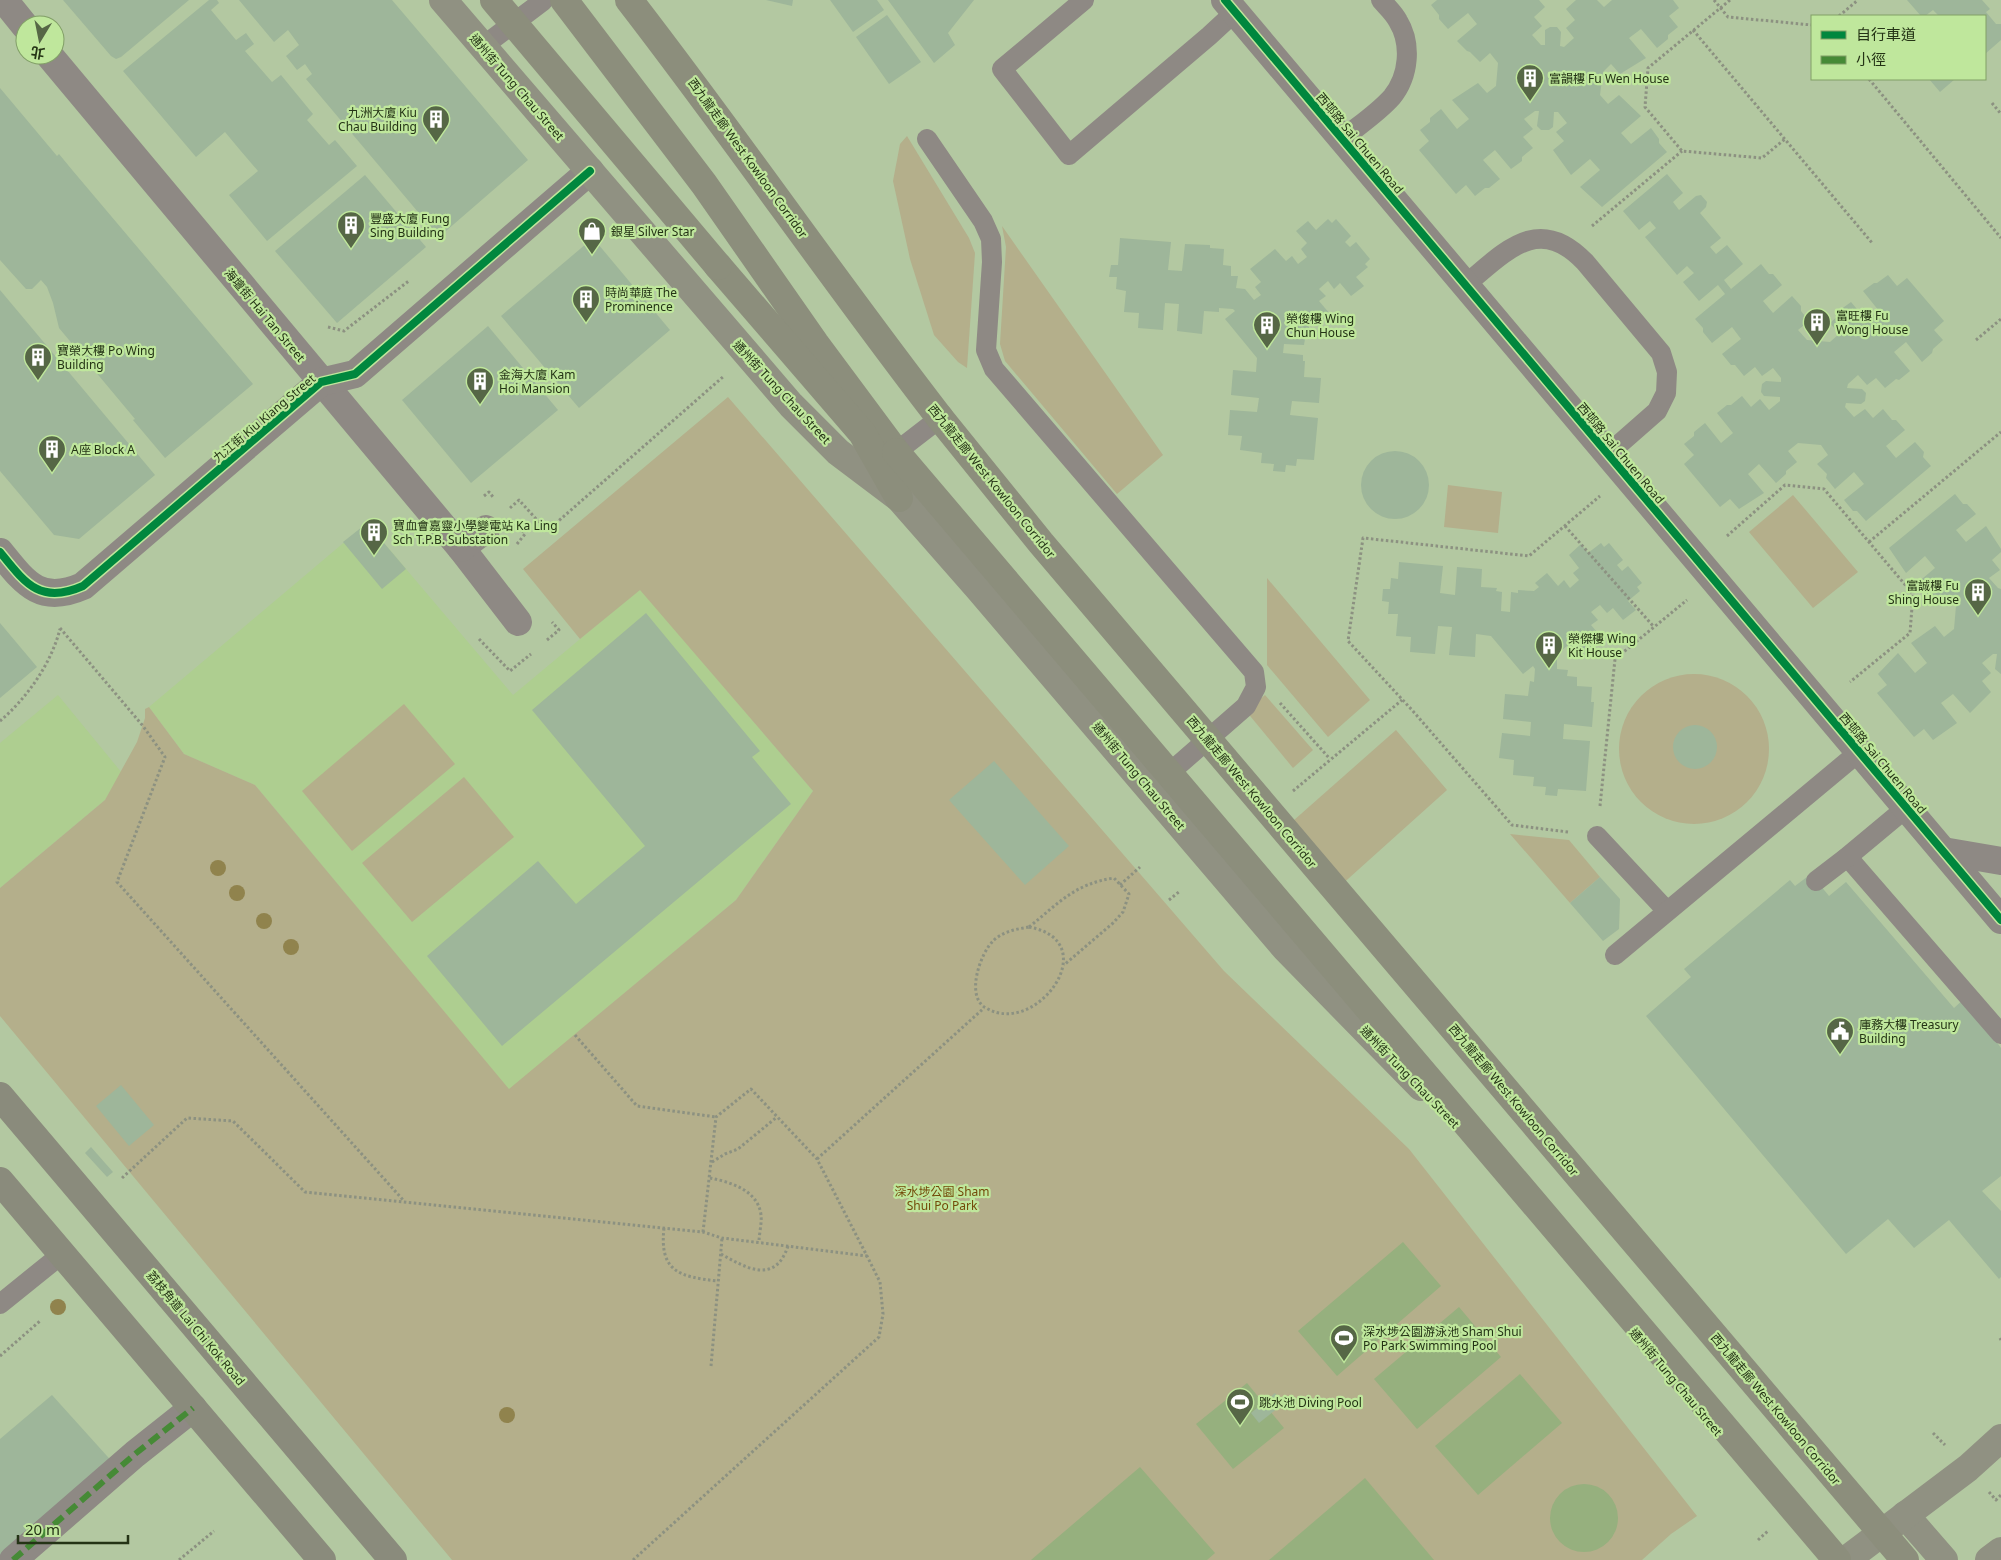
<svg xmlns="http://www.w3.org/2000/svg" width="2001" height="1560" font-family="'Noto Sans','Noto Sans TC',sans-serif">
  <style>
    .built { fill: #aece90 }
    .green { fill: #b4af8b }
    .water { fill: #96b07e }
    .building { fill: #9eb69a }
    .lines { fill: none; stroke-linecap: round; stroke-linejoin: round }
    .path { stroke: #8c9181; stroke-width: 3; stroke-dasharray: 2.5 2.5; stroke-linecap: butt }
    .lane { stroke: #8e8984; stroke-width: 20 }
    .street { stroke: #8e8984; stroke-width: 28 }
    .secondary { stroke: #909182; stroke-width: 28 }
    .primary { stroke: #8a8b7c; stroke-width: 28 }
    .highway { stroke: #8c8e7c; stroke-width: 28 }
    .highway-bridge { stroke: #8c8e7c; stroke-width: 28 }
    .quiet { stroke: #468a36; stroke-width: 6; stroke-dasharray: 12 6; stroke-linecap: butt }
    .cycleway-casing { stroke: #bfe79c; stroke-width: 11 }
    .cycleway { stroke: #00873e; stroke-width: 8 }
    .tree { fill: #90834d }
    .labels { text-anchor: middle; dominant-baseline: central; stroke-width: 4.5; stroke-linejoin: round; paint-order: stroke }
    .poi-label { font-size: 12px; fill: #243315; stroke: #bfe79c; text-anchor: start }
    .street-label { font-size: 12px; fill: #243315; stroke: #bfe79c }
    .park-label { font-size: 12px; fill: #734a09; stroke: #bfe79c }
  </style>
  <rect width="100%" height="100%" fill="#b3c8a1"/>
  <!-- built -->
  <g class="built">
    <path d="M367 523 513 695 640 589 813 791 736 900 509 1090 255 785 184 754 149 707Z"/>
    <path d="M58 695 122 773 105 800 0 888V743Z"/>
  </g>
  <!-- green -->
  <g class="green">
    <path d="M907 136 969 238 975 253 967 368 958 362 934 335 910 259 893 181 900 144Z"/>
    <path d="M1002 226 1163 455 1117 494 1005 361 1000 344 1006 247Z"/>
    <path d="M728 397 1224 971 1409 1149 1697 1516 1671 1534 1642 1560H452L0 1016V888L105 800 137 742 145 718V709L149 707 184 754 255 785 509 1089 736 900 813 791 640 590 580 639 523 569Z"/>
    <path d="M1448 485 1502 492 1498 533 1444 527Z"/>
    <path d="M1793 495 1858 572 1813 608 1749 532Z"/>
    <path d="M1267 578 1370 700 1328 737 1267 665Z"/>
    <circle cx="1694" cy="749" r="75"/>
    <path d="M1265 695 1313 750 1293 768 1246 711Z"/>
    <path d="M404 704 455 764 352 851 302 791Z"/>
    <path d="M1396 730 1447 790 1329 896 1276 836Z"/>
    <path d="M464 777 514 837 412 922 362 863Z"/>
    <path d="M1510 834 1569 840 1600 877 1570 903Z"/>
  </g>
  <!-- water -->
  <g class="water">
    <path d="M1403 1242 1441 1286 1337 1376 1298 1331Z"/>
    <path d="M1459 1307 1501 1357 1417 1429 1374 1379Z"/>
    <path d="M1520 1374 1562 1423 1478 1495 1435 1446Z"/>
    <path d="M1247 1383 1284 1428 1233 1469 1196 1424Z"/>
    <path d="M1140 1467 1215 1553 1207 1560H1031Z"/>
    <path d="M1365 1478 1434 1560H1269Z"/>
    <circle cx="1584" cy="1518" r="34"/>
  </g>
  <!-- building -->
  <g class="building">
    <path d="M63 0H189L121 57 116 59 111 56Z"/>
    <path d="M209 0H217L219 3 211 10 236 40 246 33 254 44 245 51 272 82 281 75 313 114 307 120 329 145 335 140 357 166 267 241 229 195 258 171 240 150 225 132 196 157 123 71Z"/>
    <path d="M239 0H392L528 160 439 237 306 79 312 74 305 64 297 70 286 56 299 45 288 30 274 42Z"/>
    <path d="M766 0H793L792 6Z"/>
    <path d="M830 0H877L884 10 853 32Z"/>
    <path d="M888 0H974L948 33 955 45 934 63Z"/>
    <path d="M1437 0H1539L1545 7 1534 17 1542 26 1532 35 1541 45H1545V30L1550 27H1557L1561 32 1560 46 1564 47 1574 38 1566 28 1575 20 1566 9 1576 0H1597L1604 7 1612 0H1673L1679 8 1669 16 1678 27 1668 35V39L1657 48 1641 29 1629 38 1646 58 1620 74 1611 64 1603 72 1600 95 1608 104 1619 95 1641 116 1621 133 1631 144 1651 128 1659 139V143L1667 152 1602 207 1580 187 1600 170 1590 159 1571 175 1553 150 1564 141 1556 132 1567 123 1558 112H1554L1553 127 1549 130H1541L1537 126 1539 111H1535L1524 119 1533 129 1523 137 1533 148 1522 157V161L1511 169 1495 150 1483 160 1500 179 1489 188H1485L1475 196 1466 185 1456 194 1419 150 1429 141 1420 130 1430 122V118L1441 109 1457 129 1469 119 1452 100 1478 83 1487 93 1496 86 1498 63 1490 53 1480 62 1470 52 1467 51 1457 41 1477 24 1468 13 1448 29 1439 19V15L1431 5Z"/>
    <path d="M1907 0H1982L1990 9 1986 12 1996 24H2001V40L1985 54V16H1939L1933 10 1925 16H1921Z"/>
    <path d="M887 15 921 62 889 84 856 37Z"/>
    <path d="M1929 79H1955L1940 92Z"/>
    <path d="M0 88 57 156 59 154 73 171 253 384 165 458 133 420 135 419 59 328 53 303 47 287 41 280 32 289H26L0 260Z"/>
    <path d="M1667 174 1683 193 1673 202 1679 210 1696 196 1701 195 1707 202 1706 207 1700 213 1721 238 1710 247 1716 254 1727 245 1743 264 1724 280 1731 289 1761 264 1769 274H1773L1782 285 1763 301 1773 313 1792 296 1801 306V311L1809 321 1798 330 1807 340 1830 342 1839 334 1830 323 1840 314V310L1851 302 1867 321 1879 311 1863 291 1874 283H1877L1888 275 1897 286 1907 278 1944 321 1934 330 1943 340 1933 349 1932 353 1922 362 1906 342 1894 352 1910 371 1899 380 1896 379 1885 388 1876 378 1867 385 1858 375 1848 384 1847 388 1862 389 1866 393 1865 401 1861 404 1846 403 1845 407 1854 417 1865 409 1873 418 1883 409 1892 420H1896L1905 430 1886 446 1896 458 1915 442 1924 452 1923 457 1931 466 1866 521 1857 511H1853L1844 500 1864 484 1854 472 1835 489 1826 478 1827 474 1817 464 1828 455 1821 445 1798 443 1788 451 1797 462 1786 471V474L1776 483 1759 464 1748 474 1764 493 1739 509 1730 499 1720 507 1684 464 1694 455 1684 444 1694 436V432L1705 423 1721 443 1733 433 1717 413 1727 405H1731L1742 396 1751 407 1760 399 1769 410 1780 401V397L1764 396 1761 392 1762 384 1766 381 1781 382V378L1773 368 1762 376 1755 367 1744 376 1735 365H1731L1722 354 1741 339 1732 327 1712 343 1703 332V328L1695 319 1725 294 1718 285 1699 301 1683 282 1694 273 1687 266 1677 275 1645 237 1656 228 1650 221 1639 230 1623 211Z"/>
    <path d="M365 175 426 247 337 323 275 251Z"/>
    <path d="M1328 219 1332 223 1336 219 1351 236 1345 242 1350 247 1356 242 1370 259 1365 264 1368 267 1356 277 1364 286 1351 296 1340 283 1334 289 1328 281 1319 289 1326 296 1319 301 1330 314 1318 324 1314 320 1309 324 1308 339H1305L1304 345 1284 344 1283 353 1303 355V361H1305L1304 377 1321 378 1319 403 1292 401 1290 415 1318 418 1314 460 1297 459 1296 466 1286 465 1285 472 1273 471 1274 464 1261 463 1262 453 1240 450 1242 436 1228 435 1230 410 1257 412 1259 398 1231 395 1233 370 1256 372 1257 358 1225 319 1235 311 1233 309 1219 308V312L1204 311 1202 334 1177 331 1179 304 1165 303 1163 330 1138 328 1139 313 1124 312 1126 291 1116 289 1117 277H1109L1111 265H1118L1120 238 1171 242 1168 270 1182 271 1185 244 1210 245V248L1224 249 1223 265 1231 266V276H1238L1236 288 1245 289 1254 300 1261 295 1255 287 1261 282 1250 269 1275 249 1286 261 1292 256 1298 264 1307 257 1301 249 1307 243 1296 231 1308 221 1316 230Z"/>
    <path d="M593 238 670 330 579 408 501 316Z"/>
    <path d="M0 290 155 475 79 539 54 535 0 471Z"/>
    <path d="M488 326 558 410 471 483 402 400Z"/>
    <circle cx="1395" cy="485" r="34"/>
    <path d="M1955 494 1963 504H1967L1976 514 1956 530 1966 542 1986 526 2001 549V552L1992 560 2000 570 1989 578 1998 588 2001 589V674L1995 669 1997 654H1993L1982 663 1991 673 1982 681 1991 692 1970 713 1953 694 1941 703 1957 723 1933 740 1924 729 1914 737 1877 693 1887 685 1878 674 1898 653 1915 673 1927 663 1911 643 1935 626 1944 637 1954 629 1956 606 1948 597 1937 606 1916 584 1935 568 1925 556 1906 573 1889 548Z"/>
    <path d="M367 523 406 569 382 589 343 542Z"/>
    <path d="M1601 543 1604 547 1609 543 1623 560 1617 565 1622 571 1628 566 1642 583 1637 587 1640 591 1628 601 1636 610 1623 620 1613 608 1607 613 1600 605 1591 612 1598 620 1591 625 1602 638 1577 658 1567 646 1561 651 1554 644 1548 649 1557 660V669L1568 670 1567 676 1577 677V686L1592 687 1591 702H1594L1592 727 1564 724 1563 739 1590 741 1586 791 1558 789 1557 796 1545 795 1546 787 1533 786 1534 777 1513 775 1514 760 1499 758 1502 733 1530 736 1531 722 1503 719 1505 694 1528 696 1530 681 1534 682 1535 669 1533 666 1523 674 1491 636 1476 634 1475 657 1449 655 1452 627 1438 626 1435 654 1410 652 1411 637 1396 636 1398 614H1388L1389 602 1382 601 1383 589H1390L1391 578 1398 579 1399 562 1443 566 1440 593 1455 595 1457 567 1482 569 1481 587 1497 588 1496 591 1502 592 1501 611 1510 612 1511 592 1518 593V590L1534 591 1539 587 1535 583 1547 573 1558 586 1564 580 1570 588 1579 580 1573 573 1579 568 1569 555 1581 544 1588 553Z"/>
    <path d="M646 613 760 751 752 757 791 804 502 1046 427 956 538 861 576 904 645 846 532 710Z"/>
    <path d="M0 623 37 667 0 698Z"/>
    <circle cx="1695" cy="747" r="22"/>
    <path d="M994 761 1069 846 1025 885 949 800Z"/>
    <path d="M1811 874 1829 896 1846 882 1954 1008 1965 998 2001 1048V1176L1982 1191 2001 1211V1277L1999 1279 1949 1220 1914 1248 1888 1219 1846 1254 1646 1016 1691 977 1684 969 1790 880 1795 886Z"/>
    <path d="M1600 877 1620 899 1619 929 1603 941 1570 903Z"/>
    <path d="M121 1085 154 1125 129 1146 96 1106Z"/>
    <path d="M91 1147 113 1172 107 1177 85 1153Z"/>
    <path d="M1275 1393 1283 1404 1259 1423 1251 1413Z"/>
    <path d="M52 1395 116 1466 0 1560V1439Z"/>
  </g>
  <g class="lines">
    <!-- path -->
    <g class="path">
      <path d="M1714 0 1728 17 1812 25"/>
      <path d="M1730 0 1648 68 1645 107 1682 151 1762 158 1785 139"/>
      <path d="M1839 16 1858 0"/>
      <path d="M1693 30 1873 244"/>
      <path d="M1869 79 2001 238"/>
      <path d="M1992 103 2001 114"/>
      <path d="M1592 226 1682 151"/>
      <path d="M328 327 344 331 410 280"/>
      <path d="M1976 340 2001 319"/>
      <path d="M484 496 489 492 493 497"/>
      <path d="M510 508 519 500 547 531 724 376"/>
      <path d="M1565 526 1654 627"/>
      <path d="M1727 536 1785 485 1824 489 1913 594 1910 633 1850 682"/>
      <path d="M1869 542 2001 432"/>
      <path d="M517 544 525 534 520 528"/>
      <path d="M60 628 143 726 165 757 117 882 404 1201"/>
      <path d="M479 639 510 671 531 654"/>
      <path d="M547 640 559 630 552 622"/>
      <path d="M1280 703 1330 759"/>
      <path d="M0 721C27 698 51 664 60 629"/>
      <path d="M1293 791 1402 700"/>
      <path d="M1600 806 1615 659 1687 600"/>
      <path d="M1568 832 1512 825 1412 710 1348 641 1363 538 1529 556 1600 496"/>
      <path d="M1120 885 1140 867"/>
      <path d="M1169 900 1180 891"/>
      <path d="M1029 927C1106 941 1037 1038 986 1008 965 997 980 953 994 940 1004 931 1017 929 1029 927Z"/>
      <path d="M1029 927C1059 903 1074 884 1114 878L1129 894 1123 912 1113 923 1064 965"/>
      <path d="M575 1035 637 1106 716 1117"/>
      <path d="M817 1159 984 1008"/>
      <path d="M712 1162 725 1154 738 1149 777 1117"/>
      <path d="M122 1178 187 1118 233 1121 305 1192 703 1232 722 1238 867 1256"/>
      <path d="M710 1178C730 1182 758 1190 761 1215 762 1223 759 1234 759 1242"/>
      <path d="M664 1228C659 1272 680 1277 718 1281"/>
      <path d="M721 1254C746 1268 775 1285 788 1246"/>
      <path d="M2000 1338 2001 1340"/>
      <path d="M0 1356 40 1321"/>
      <path d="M711 1366 722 1238"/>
      <path d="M1933 1433 1945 1445"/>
      <path d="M1989 1492 1996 1500 2001 1495"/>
      <path d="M1758 1540 1769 1530"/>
      <path d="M179 1560 214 1531"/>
      <path d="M633 1560 879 1337 883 1314 880 1282 867 1256 817 1159 751 1089 716 1117 703 1232"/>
    </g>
    <!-- lane -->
    <g class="lane">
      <path d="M1084 0 1002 69 1069 155 1209 36 1235 12"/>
      <path d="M482 47 543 1"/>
      <path d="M927 139 983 221 991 239 992 262 986 350 994 369 1254 672 1256 687 1246 706 1159 782"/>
      <path d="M1342 139C1358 126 1378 113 1392 97 1409 76 1412 44 1398 21 1394 13 1387 7 1381 0"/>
      <path d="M1465 285C1505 252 1538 213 1585 262L1661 353 1667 372 1666 393 1657 411 1608 454"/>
      <path d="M896 452 940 418"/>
      <path d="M1597 836 1667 911"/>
      <path d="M1846 858 1851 861 2001 1034"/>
      <path d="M1816 881 1846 858 1906 808"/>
      <path d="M1615 955 1859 752"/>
      <path d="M0 1304 62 1254"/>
    </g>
    <!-- street -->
    <g class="street">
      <path d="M4 0 25 26"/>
      <path d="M1225 0 2001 920"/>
      <path d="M49 55 461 548 518 622"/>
      <path d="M461 548 486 529"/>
      <path d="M0 552C25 583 40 605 83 586L321 382 355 374 590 171"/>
      <path d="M1943 851 2001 861"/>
      <path d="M13 1560 135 1454 193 1408"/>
    </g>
    <!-- secondary -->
    <g class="secondary">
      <path d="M443 0 791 405 838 452 899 498 978 588 1285 948 1421 1087"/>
      <path d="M1905 1515 1944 1560"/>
      <path d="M1846 1560 1968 1468 2001 1438"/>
      <path d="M1989 1560 2001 1551"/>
    </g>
    <!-- primary -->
    <g class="primary">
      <path d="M0 1096 393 1560"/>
      <path d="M0 1181 322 1560"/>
    </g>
    <!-- highway -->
    <g class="highway">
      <path d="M564 0 704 184 815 343 896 452"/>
      <path d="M629 0C735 137 834 281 940 418"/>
      <path d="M718 266 862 433 899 498"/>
    </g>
    <!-- highway-bridge -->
    <g class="highway-bridge">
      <path d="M494 0 718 266"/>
      <path d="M940 418 1041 543 1905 1560"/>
      <path d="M896 452 1837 1560"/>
    </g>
    <!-- quiet -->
    <path class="quiet" d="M13 1560 135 1454 193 1408"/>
    <!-- cycleway casing -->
    <g class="cycleway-casing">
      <g id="cycleway">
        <path d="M1225 0 2001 920"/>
        <path d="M0 552C25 583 40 605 83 586L321 382 355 374 590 171"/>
      </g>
    </g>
    <!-- cycleway -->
    <use href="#cycleway" class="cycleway"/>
  </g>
  <!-- trees -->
  <g class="tree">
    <circle cx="218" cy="868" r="8"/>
    <circle cx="237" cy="893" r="8"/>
    <circle cx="264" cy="921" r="8"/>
    <circle cx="291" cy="947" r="8"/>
    <circle cx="58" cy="1307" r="8"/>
    <circle cx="507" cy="1415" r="8"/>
  </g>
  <!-- icons -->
  <defs>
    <g id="building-pin" transform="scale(1.4375)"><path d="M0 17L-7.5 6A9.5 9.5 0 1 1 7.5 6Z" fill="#566746" stroke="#bfe79c"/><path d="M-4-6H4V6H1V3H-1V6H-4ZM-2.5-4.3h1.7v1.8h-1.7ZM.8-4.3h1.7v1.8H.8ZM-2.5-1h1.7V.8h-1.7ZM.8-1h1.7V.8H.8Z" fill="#fff"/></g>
    <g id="shop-pin" transform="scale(1.4375)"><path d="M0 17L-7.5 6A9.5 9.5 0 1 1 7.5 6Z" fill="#566746" stroke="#bfe79c"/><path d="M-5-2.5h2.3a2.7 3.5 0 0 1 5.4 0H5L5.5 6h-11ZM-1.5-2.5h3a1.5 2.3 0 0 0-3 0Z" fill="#fff"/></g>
    <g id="civic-pin" transform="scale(1.4375)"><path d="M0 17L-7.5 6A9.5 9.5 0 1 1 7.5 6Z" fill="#566746" stroke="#bfe79c"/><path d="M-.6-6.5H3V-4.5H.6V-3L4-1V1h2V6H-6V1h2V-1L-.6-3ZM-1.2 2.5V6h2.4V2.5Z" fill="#fff"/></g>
    <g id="stadium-pin" transform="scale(1.4375)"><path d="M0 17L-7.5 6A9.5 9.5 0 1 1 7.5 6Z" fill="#566746" stroke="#bfe79c"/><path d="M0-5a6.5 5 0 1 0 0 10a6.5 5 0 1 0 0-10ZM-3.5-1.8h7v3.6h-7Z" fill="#fff"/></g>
  </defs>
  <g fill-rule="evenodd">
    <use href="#building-pin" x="1530" y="78"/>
    <use href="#building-pin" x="436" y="119"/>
    <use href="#building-pin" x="351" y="225"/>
    <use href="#shop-pin" x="592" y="231"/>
    <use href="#building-pin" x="586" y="299"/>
    <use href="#building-pin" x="1817" y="322"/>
    <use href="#building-pin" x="1267" y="325"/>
    <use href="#building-pin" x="38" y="357"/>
    <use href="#building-pin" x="480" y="381"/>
    <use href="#building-pin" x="52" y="449"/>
    <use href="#building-pin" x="374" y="532"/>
    <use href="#building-pin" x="1978" y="592"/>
    <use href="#building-pin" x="1549" y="645"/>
    <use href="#civic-pin" x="1840" y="1031"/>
    <use href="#stadium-pin" x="1344" y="1338"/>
    <use href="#stadium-pin" x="1240" y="1402"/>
  </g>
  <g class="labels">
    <!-- poi labels -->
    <g class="poi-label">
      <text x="1549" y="78">富韻樓 Fu Wen House</text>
      <text x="417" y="112" text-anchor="end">九洲大廈 Kiu<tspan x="417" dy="14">Chau Building</tspan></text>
      <text x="370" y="218">豐盛大廈 Fung<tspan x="370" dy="14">Sing Building</tspan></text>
      <text x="611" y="231">銀星 Silver Star</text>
      <text x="605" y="292">時尚華庭 The<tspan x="605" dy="14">Prominence</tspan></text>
      <text x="1836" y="315">富旺樓 Fu<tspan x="1836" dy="14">Wong House</tspan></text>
      <text x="1286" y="318">榮俊樓 Wing<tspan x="1286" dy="14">Chun House</tspan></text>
      <text x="57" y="350">寶榮大樓 Po Wing<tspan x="57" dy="14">Building</tspan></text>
      <text x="499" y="374">金海大廈 Kam<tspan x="499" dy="14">Hoi Mansion</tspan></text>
      <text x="71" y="449">A座 Block A</text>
      <text x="393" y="525">寶血會嘉靈小學變電站 Ka Ling<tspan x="393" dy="14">Sch T.P.B. Substation</tspan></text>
      <text x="1959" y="585" text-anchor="end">富誠樓 Fu<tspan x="1959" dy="14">Shing House</tspan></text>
      <text x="1568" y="638">榮傑樓 Wing<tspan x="1568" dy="14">Kit House</tspan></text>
      <text x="1859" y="1024">庫務大樓 Treasury<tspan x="1859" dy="14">Building</tspan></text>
      <text x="1363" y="1331">深水埗公園游泳池 Sham Shui<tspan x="1363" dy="14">Po Park Swimming Pool</tspan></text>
      <text x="1259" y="1402">跳水池 Diving Pool</text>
    </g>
    <!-- street labels -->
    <g class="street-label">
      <text transform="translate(517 87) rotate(49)">通州街 Tung Chau Street</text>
      <text transform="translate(1360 143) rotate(50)">西邨路 Sai Chuen Road</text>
      <text transform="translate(748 158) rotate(54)">西九龍走廊 West Kowloon Corridor</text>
      <text transform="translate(265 315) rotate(50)">海壇街 Hai Tan Street</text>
      <text transform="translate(782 392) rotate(47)">通州街 Tung Chau Street</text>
      <text transform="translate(264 418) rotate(-40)">九江街 Kiu Kiang Street</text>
      <text transform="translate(1621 453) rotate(50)">西邨路 Sai Chuen Road</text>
      <text transform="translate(992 481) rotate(51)">西九龍走廊 West Kowloon Corridor</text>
      <text transform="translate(1883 763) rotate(50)">西邨路 Sai Chuen Road</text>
      <text transform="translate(1139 776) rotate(50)">通州街 Tung Chau Street</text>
      <text transform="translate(1252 792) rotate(50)">西九龍走廊 West Kowloon Corridor</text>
      <text transform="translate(1410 1077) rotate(46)">通州街 Tung Chau Street</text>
      <text transform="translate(1514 1100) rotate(50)">西九龍走廊 West Kowloon Corridor</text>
      <text transform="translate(196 1328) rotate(50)">荔枝角道 Lai Chi Kok Road</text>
      <text transform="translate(1676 1382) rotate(50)">通州街 Tung Chau Street</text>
      <text transform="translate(1776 1409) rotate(50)">西九龍走廊 West Kowloon Corridor</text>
    </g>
    <!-- park labels -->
    <g class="park-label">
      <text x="942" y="1191">深水埗公園 Sham<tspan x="942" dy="14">Shui Po Park</tspan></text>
    </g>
  </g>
  <!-- legend -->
  <rect x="1811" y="15" width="175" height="65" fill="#bfe79c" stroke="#819f66"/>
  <rect x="1821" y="31" width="25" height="8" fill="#00873e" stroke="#819f66"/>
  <text x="1856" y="40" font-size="15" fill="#243315">自行車道</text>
  <rect x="1821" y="56" width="25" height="8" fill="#468a36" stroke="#819f66"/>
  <text x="1856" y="65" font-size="15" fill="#243315">小徑</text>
  <!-- north arrow -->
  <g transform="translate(40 40) rotate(190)"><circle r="24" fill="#bfe79c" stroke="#819f66"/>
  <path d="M0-4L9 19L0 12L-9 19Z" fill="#566746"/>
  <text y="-8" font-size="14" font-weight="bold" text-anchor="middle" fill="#243315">北</text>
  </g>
  <!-- scale -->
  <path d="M18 1535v8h110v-8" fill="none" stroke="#243315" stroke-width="2.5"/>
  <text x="25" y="1535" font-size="15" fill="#243315" stroke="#bfe79c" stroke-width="4" paint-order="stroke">20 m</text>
</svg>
